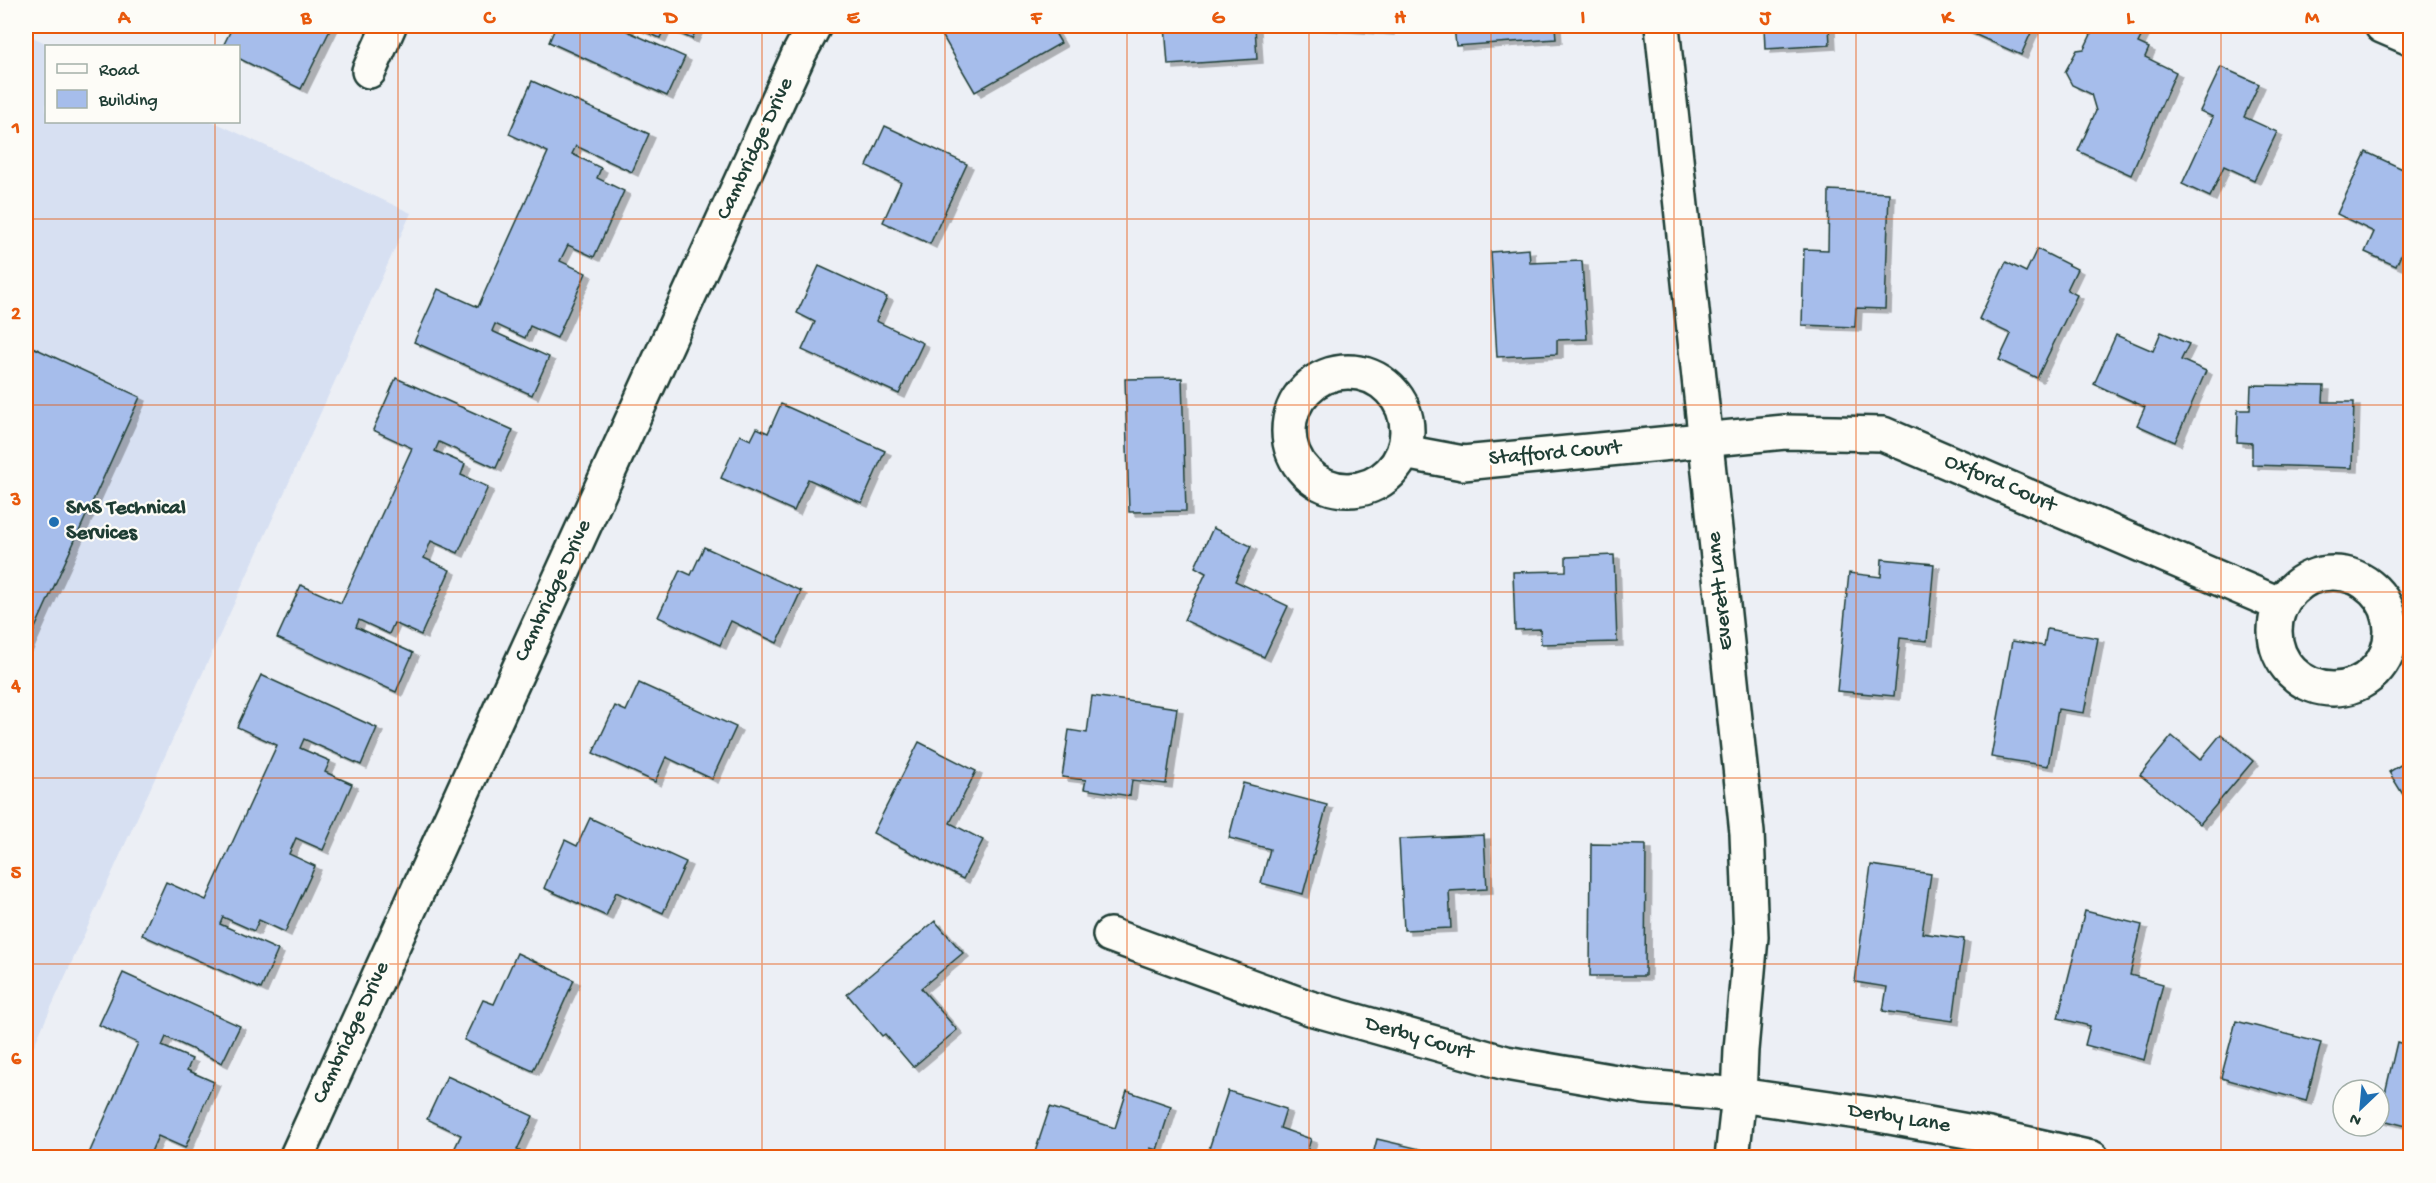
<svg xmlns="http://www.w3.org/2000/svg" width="2436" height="1183" font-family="'Gochi Hand',sans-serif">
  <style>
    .built { fill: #d7e0f2 }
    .building { fill: #a6bdeb; stroke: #1f3d34; stroke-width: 1.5; filter: url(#shadow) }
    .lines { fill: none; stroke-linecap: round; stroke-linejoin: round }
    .minor-casing { stroke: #1f3d34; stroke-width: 38 }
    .minor { stroke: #fdfcf7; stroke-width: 33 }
    .grid { fill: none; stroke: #e8590c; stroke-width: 1.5; stroke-opacity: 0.55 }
    .poi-dot { fill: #1f6fb2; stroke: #fdfcf7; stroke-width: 2 }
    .labels { text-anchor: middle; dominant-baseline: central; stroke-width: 4.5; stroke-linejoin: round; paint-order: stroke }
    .street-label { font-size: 22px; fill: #1f3d34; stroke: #fdfcf7 }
    .poi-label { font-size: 22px; font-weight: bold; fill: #1f3d34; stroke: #fdfcf7; text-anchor: start }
    .neatline { fill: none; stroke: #e8590c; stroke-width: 2 }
    .grid-label { font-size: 20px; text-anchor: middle; font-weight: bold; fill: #e8590c }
  </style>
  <defs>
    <filter id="shadow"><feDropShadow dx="6" dy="4" stdDeviation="0" flood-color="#0004"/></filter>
  </defs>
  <rect width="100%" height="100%" fill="#eceff5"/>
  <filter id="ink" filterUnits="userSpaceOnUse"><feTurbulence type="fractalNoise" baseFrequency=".0167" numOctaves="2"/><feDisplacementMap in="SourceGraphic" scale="12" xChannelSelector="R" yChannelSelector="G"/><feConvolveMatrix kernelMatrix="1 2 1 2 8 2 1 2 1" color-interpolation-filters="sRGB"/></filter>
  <g filter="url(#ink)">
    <!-- built -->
    <path class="built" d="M26 34 52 46H46V122H214L411 213 26 1063Z"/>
    <!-- building -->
    <g class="building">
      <path d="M233 26H332L301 89 238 58V46H223Z"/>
      <path d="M556 26H629L627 31 685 57 667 96 549 42Z"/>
      <path d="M632 26H698L692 39 665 27 660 38Z"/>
      <path d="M958 26H1051L1061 43 975 92 942 35Z"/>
      <path d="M1165 26H1255L1257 59 1168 65Z"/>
      <path d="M1311 26H1388V31Z"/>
      <path d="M1454 26H1555L1556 39 1456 46Z"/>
      <path d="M1764 26H1829L1830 45 1765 49Z"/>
      <path d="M1956 26H2034L2021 55Z"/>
      <path d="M2095 26H2131L2144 31 2138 43 2149 48 2145 57 2176 72 2131 175 2078 151 2096 111 2091 94 2072 85 2065 72 2077 50 2084 49Z"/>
      <path d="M2221 67 2259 84 2244 117 2277 132 2254 180 2224 166 2210 197 2182 184 2213 117 2200 111Z"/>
      <path d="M532 81 649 134 632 172 576 146 572 154 601 168 597 178 624 191 594 257 568 245 560 261 586 273 557 338 530 326 525 338 495 324 492 331 549 357 532 395 414 342 438 289 478 307 548 152 509 134Z"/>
      <path d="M885 126 967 164 930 244 883 222 901 182 867 166Z"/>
      <path d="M2366 152 2407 171 2410 164V249L2405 246 2396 266 2365 252 2374 232 2337 214Z"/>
      <path d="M1829 190 1889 193 1885 309 1856 308 1855 327 1802 325 1804 249 1828 250Z"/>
      <path d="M1529 249 1530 263 1582 261 1587 339 1557 340V354L1497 357 1491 252Z"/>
      <path d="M2037 249 2077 269 2067 290 2077 295 2037 378 1999 360 2011 334 1979 319 2006 262 2026 272Z"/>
      <path d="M819 266 887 297 876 321 923 343 899 394 802 350 815 322 797 313Z"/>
      <path d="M2161 332 2189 344 2181 360 2206 371 2175 442 2137 425 2145 407 2094 384 2116 335 2153 351Z"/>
      <path d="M26 344 140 397 26 648Z"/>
      <path d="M396 378 513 430 496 468 439 442 435 451 465 464 461 475 488 487 458 553 431 541 424 558 450 570 421 635 394 623 389 634 359 620 356 627 413 653 396 692 277 638 301 585 341 603 412 448 373 430Z"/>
      <path d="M1182 378 1186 511 1129 512 1125 379Z"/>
      <path d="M2251 385 2324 386 2323 402H2354L2352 468 2252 465V443L2237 442 2238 410H2250Z"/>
      <path d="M781 404 885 451 862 503 808 479 794 511 721 478 740 435 751 440 757 428 768 433Z"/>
      <path d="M1213 528 1251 546 1235 581 1288 606 1264 657 1184 620 1206 573 1195 567Z"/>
      <path d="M704 547 801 591 777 643 731 621 720 645 658 617 680 570 691 575Z"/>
      <path d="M1614 555 1617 642 1541 644 1540 629 1515 630 1513 572 1566 571V557Z"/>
      <path d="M1882 559 1934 564 1927 641 1900 638 1894 696 1837 691 1849 573 1881 577Z"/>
      <path d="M2047 629 2098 638 2084 713 2058 709 2048 766 1991 757 2012 641 2044 646Z"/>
      <path d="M261 675 377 728 361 765 304 739 300 748 330 761 325 772 352 784 323 850 296 838 289 854 315 866 285 932 259 920 254 931 223 917 220 924 278 950 261 989 142 935 166 882 206 900 277 745 237 727Z"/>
      <path d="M639 683 736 727 712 779 666 757 655 782 593 753 615 706 626 711Z"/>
      <path d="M1092 696 1177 708 1166 784 1132 780 1130 796 1084 789 1086 780 1062 777 1069 730 1087 733Z"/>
      <path d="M2221 734 2253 761 2200 824 2140 775 2172 736 2200 760Z"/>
      <path d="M919 742 976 771 950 823 983 840 963 879 873 833Z"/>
      <path d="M2410 759V806L2389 772Z"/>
      <path d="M1243 783 1327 805 1303 894 1261 883 1270 849 1229 838Z"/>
      <path d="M590 818 686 862 663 913 616 892 606 916 544 888 565 840 577 846Z"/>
      <path d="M1484 835 1487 889 1449 891 1451 928 1404 930 1399 839Z"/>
      <path d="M1591 844 1646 845 1645 976H1590Z"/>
      <path d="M1871 865 1931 874 1922 933 1964 939 1953 1021 1883 1011 1887 987 1855 982Z"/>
      <path d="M2085 911 2142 925 2130 975 2163 984 2144 1060 2085 1045 2090 1026 2058 1018Z"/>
      <path d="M935 921 963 953 921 988 957 1030 913 1067 885 1034 882 1036 847 994Z"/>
      <path d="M517 953 574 980 533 1071 464 1040 483 1000 494 1004Z"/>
      <path d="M123 973 240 1026 222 1063 166 1037 162 1046 192 1059 187 1070 214 1082 185 1148 158 1136 151 1152 162 1158H87L138 1043 99 1025Z"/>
      <path d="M2236 1021 2321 1043 2306 1101 2221 1078Z"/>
      <path d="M2397 1042 2410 1046V1127L2379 1119Z"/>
      <path d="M447 1076 533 1116 517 1150 534 1158H450L461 1135 427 1119Z"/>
      <path d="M1127 1091 1171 1106 1157 1150 1150 1148 1147 1158H1033L1050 1107 1115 1128Z"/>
      <path d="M1228 1091 1286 1109 1280 1128 1311 1139 1305 1158H1206Z"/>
      <path d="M1377 1139 1420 1149 1418 1158H1372Z"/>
    </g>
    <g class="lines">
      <!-- minor casing -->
      <g class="minor-casing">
        <g id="minor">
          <path d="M1662 26 1747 833 1751 937 1741 1050 1739 1095 1732 1158"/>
          <path d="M2382 26 2410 38"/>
          <path d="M369 71 389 26"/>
          <circle cx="1348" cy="431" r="59"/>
          <path d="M1404 452 1463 463 1785 432 1883 434 2281 605"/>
          <circle cx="2333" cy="631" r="58"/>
          <path d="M1110 935 1310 1008 1506 1063 1645 1087 1739 1095 1879 1115 1989 1135 2092 1158"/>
          <path d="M296 1158 799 54 814 26"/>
        </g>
      </g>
      <!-- minor -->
      <use href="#minor" class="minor"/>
    </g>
  </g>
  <!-- grid -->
  <path class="grid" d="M215 26V46M398 26V1158M580 26V1158M762 26V1158M945 26V1158M1127 26V1158M1309 26V1158M1491 26V1158M1674 26V1158M1856 26V1158M2038 26V1158M2221 26V1158M215 122V1158M26 219H2410M26 405H2410M26 592H2410M26 778H2410M26 964H2410"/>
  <!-- markers -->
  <circle class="poi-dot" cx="54" cy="522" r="6"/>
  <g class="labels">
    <!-- street labels -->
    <g class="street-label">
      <text transform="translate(756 149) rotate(-65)">Cambridge Drive</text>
      <text transform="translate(1555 454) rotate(-5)">Stafford Court</text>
      <text transform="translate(2000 484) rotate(23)">Oxford Court</text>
      <text transform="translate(554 591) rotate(-65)">Cambridge Drive</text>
      <text transform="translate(1721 591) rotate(-96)">Everett Lane</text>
      <text transform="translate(352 1033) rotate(-65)">Cambridge Drive</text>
      <text transform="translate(1419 1039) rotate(16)">Derby Court</text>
      <text transform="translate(1899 1119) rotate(9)">Derby Lane</text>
    </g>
    <!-- poi labels -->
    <g class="poi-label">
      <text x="66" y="509">SMS Technical<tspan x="66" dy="25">Services</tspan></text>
    </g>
  </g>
  <!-- margin -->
  <rect width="2436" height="1183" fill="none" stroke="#fdfcf7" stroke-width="66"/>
  <!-- legend -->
  <rect x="45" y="45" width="195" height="78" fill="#fdfcf7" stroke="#a4b0a9" stroke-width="1.5"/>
  <rect x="57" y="64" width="30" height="9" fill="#fdfcf7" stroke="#a4b0a9" stroke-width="1.5"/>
  <text x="99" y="75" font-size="18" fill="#1f3d34">Road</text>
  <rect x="57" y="90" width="30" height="18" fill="#a6bdeb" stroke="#a4b0a9" stroke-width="1.5"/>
  <text x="99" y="105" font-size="18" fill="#1f3d34">Building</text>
  <!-- north arrow -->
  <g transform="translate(2361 1108) rotate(206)"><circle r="28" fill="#fdfcf7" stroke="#a4b0a9" stroke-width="1.5"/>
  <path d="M0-4.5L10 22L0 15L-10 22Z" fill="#1f6fb2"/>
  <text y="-9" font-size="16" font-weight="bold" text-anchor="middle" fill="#1f3d34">N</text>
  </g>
  <rect x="33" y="33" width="2370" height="1117" class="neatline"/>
  <g class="grid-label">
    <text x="124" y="23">A</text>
    <text x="306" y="23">B</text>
    <text x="489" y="23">C</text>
    <text x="671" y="23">D</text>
    <text x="853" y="23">E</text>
    <text x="1036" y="23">F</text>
    <text x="1218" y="23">G</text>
    <text x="1400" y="23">H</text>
    <text x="1583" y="23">I</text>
    <text x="1765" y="23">J</text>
    <text x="1947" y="23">K</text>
    <text x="2130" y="23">L</text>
    <text x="2312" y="23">M</text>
    <text x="16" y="133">1</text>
    <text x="16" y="319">2</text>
    <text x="16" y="505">3</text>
    <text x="16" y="691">4</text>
    <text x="16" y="878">5</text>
    <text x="16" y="1064">6</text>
  </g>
</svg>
